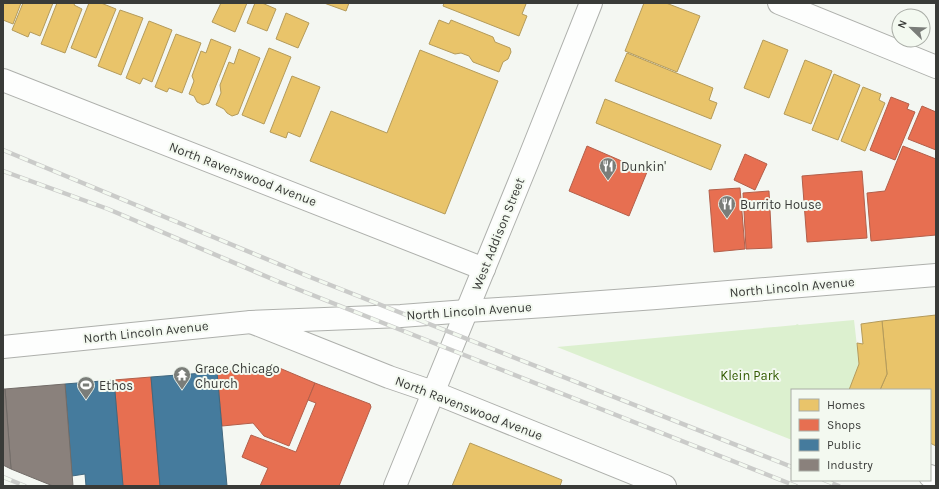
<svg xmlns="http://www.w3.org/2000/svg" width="939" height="489" font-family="Karla,sans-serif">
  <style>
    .green { fill: #dcf0cf }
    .homes { fill: #e9c46a; stroke: #b49b5b }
    .shops { fill: #e76f51; stroke: #b35f4a }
    .public { fill: #457b9d; stroke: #41687f }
    .industry { fill: #8a817c; stroke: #726c68 }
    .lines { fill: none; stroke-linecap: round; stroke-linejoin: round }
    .minor-casing { stroke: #aeb0ac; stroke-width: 24 }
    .major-casing { stroke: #aeb0ac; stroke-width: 24 }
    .minor { stroke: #fdfefd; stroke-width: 22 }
    .major { stroke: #fdfefd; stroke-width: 22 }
    .rail-casing { stroke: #cacbc9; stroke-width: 4.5 }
    .rail { stroke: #f3f9f0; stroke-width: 3; stroke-dasharray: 9; stroke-linecap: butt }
    .labels { text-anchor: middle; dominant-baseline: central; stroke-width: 4; stroke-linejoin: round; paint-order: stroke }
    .poi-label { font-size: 13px; fill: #393b38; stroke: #f3f9f0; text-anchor: start }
    .street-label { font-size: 13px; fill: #393b38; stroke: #f3f9f0 }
    .park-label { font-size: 13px; fill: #335b00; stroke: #f3f9f0 }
  </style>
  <rect width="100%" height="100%" fill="#f4f7f2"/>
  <!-- green -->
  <path class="green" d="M854 320 859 364 849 390H792V440L557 347 774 327H775L796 325 797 324 799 325Z"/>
  <!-- homes -->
  <g class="homes">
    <path d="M3 3H21L13 24 3 20V21Z"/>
    <path d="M23 3H53L40 36 30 32 28 37 12 30Z"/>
    <path d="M57 3H75L74 5 82 9 65 53 41 44Z"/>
    <path d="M89 3H101L116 9 96 58 71 48Z"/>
    <path d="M221 3H247L235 32 212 22Z"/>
    <path d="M255 3H262L276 9 267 31 247 23Z"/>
    <path d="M324 3H349L346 11Z"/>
    <path d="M444 3H523L526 4 522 14 527 16 519 36 443 6Z"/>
    <path d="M644 3H666L700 16 677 72 625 51Z"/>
    <path d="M120 10 143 18 121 75 98 66Z"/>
    <path d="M286 13 309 23 298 48 276 39Z"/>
    <path d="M439 20 449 24 451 20 493 37 495 42 510 48 511 52 508 59 503 62 499 72 473 62 469 56 461 53 455 54 429 44Z"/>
    <path d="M149 21 172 30 152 82 143 78 140 84 126 78Z"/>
    <path d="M176 34 201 43 182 93 169 88 167 92 155 87Z"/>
    <path d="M211 39 231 47 209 103 203 105 197 102 194 96 189 94 194 81 192 76 201 51 206 53Z"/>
    <path d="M763 40 788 50 769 98 744 88Z"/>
    <path d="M269 48 291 57 264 124 242 115Z"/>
    <path d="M239 49 260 58 238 114 232 116 227 113 224 109 216 105 221 93 220 85 229 62 234 64Z"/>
    <path d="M420 50 498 81 445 214 310 161 331 111 387 133Z"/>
    <path d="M627 53 713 88 709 100 717 103 711 119 615 81Z"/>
    <path d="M805 60 832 71 811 124 784 114Z"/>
    <path d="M834 74 860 85 838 140 812 130Z"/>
    <path d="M292 76 320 87 300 137 288 132 286 138 270 132Z"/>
    <path d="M863 87 881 94 879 100 885 103 865 151 841 141Z"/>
    <path d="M605 99 721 145 711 170 596 123Z"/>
    <path d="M936 315V446L930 443V390H880L887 374 882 321Z"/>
    <path d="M882 321 887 374 880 390H849L859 364 857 343 863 344 861 324Z"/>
    <path d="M470 443 562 480 560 486H452Z"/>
  </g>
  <!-- shops -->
  <g class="shops">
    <path d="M891 97 909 104 907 109 915 112 895 160 870 150Z"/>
    <path d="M922 106 936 112V150L908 139Z"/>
    <path d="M587 146 647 172 629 216 569 191Z"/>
    <path d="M903 146 936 159V235L871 241 867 193 885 191Z"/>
    <path d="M745 154 767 164 755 190 734 180Z"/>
    <path d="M862 171 867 238 807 242 802 176Z"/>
    <path d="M740 188 745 249 714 252 709 190Z"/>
    <path d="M769 191 772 248 746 249 743 193Z"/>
    <path d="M277 367 315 383 289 446 264 436 253 423 222 426 217 372Z"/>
    <path d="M151 377 160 486H123L114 380Z"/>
    <path d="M315 383 370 404 371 407 339 486H260L268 468 242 457 251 435 296 452 316 403 308 400Z"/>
  </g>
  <!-- public -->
  <g class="public">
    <path d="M217 372 227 486H160L151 377Z"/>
    <path d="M114 380 123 486H86L85 474 72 476 65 384Z"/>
  </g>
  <!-- industry -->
  <g class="industry">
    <path d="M65 384 73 486H53L11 469 5 389Z"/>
    <path d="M3 389H5L11 469 3 465Z"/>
  </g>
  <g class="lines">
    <!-- minor casing -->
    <g class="minor-casing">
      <g id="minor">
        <path d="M779 3 936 67"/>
        <path d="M3 80 484 269"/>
        <path d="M251 322 389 377 433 392 665 486"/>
        <path d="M930 476 936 479"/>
        <path d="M395 486 528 161 591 3"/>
      </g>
    </g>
    <!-- major casing -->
    <g class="major-casing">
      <path id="major" d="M3 347 251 322 401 316 467 311 546 306 656 298 936 275"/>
    </g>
    <!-- minor -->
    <use href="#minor" class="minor"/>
    <!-- major -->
    <use href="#major" class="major"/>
    <!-- rail casing -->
    <g class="rail-casing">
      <g id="rail">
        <path d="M3 150 310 277 792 467"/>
        <path d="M3 171 108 209 277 281 497 368 796 486"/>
        <path d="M3 477 25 486"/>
        <path d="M824 480 839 486"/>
      </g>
    </g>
    <!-- rail -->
    <use href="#rail" class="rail"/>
  </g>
  <!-- icons -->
  <defs>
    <g id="restaurant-pin" transform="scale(0.9)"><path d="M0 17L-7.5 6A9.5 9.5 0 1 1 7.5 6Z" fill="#7a7d79" stroke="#f3f9f0"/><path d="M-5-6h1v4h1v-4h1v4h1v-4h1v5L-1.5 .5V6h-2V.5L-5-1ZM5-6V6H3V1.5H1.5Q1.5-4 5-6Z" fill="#fff"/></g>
    <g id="temple-pin" transform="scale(0.9)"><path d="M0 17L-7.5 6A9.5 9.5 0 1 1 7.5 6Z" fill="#7a7d79" stroke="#f3f9f0"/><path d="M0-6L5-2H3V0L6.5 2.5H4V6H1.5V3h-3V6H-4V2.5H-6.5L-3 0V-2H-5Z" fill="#fff"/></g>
    <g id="stadium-pin" transform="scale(0.9)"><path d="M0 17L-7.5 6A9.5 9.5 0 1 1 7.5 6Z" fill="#7a7d79" stroke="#f3f9f0"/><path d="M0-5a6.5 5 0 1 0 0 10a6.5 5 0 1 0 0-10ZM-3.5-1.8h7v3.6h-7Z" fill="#fff"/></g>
  </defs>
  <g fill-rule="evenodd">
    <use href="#restaurant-pin" x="608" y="166"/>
    <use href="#restaurant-pin" x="727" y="204"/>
    <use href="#temple-pin" x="182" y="375"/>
    <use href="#stadium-pin" x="86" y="385"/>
  </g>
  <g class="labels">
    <!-- poi labels -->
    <g class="poi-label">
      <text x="621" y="166">Dunkin'</text>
      <text x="740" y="204">Burrito House</text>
      <text x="195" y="368">Grace Chicago<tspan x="195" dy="15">Church</tspan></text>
      <text x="99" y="385">Ethos</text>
    </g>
    <!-- street labels -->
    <g class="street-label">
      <text transform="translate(243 174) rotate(21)">North Ravenswood Avenue</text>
      <text transform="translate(498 234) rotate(-68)">West Addison Street</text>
      <text transform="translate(792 287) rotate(-5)">North Lincoln Avenue</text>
      <text transform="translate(469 311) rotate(-4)">North Lincoln Avenue</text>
      <text transform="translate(146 332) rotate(-6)">North Lincoln Avenue</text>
      <text transform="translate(469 408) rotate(21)">North Ravenswood Avenue</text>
    </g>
    <!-- park labels -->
    <g class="park-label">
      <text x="750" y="375">Klein Park</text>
    </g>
  </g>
  <!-- border -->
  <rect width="939" height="489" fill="none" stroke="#393b38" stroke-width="8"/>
  <!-- legend -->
  <rect x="791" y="389" width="140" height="92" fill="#f3f9f0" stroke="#a9ada6"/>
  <rect x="799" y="399" width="20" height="12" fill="#e9c46a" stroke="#a9ada6"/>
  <text x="827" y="409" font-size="12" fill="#393b38">Homes</text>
  <rect x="799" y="419" width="20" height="12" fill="#e76f51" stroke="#a9ada6"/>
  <text x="827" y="429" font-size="12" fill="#393b38">Shops</text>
  <rect x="799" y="439" width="20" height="12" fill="#457b9d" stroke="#a9ada6"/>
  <text x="827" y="449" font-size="12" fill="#393b38">Public</text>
  <rect x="799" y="459" width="20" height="12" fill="#8a817c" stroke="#a9ada6"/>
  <text x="827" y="469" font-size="12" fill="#393b38">Industry</text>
  <!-- north arrow -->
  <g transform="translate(911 28) rotate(293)"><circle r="19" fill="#f3f9f0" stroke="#a9ada6"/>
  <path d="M0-3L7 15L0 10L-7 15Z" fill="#7a7d79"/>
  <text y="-6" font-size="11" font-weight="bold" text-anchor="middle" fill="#393b38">N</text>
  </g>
</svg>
